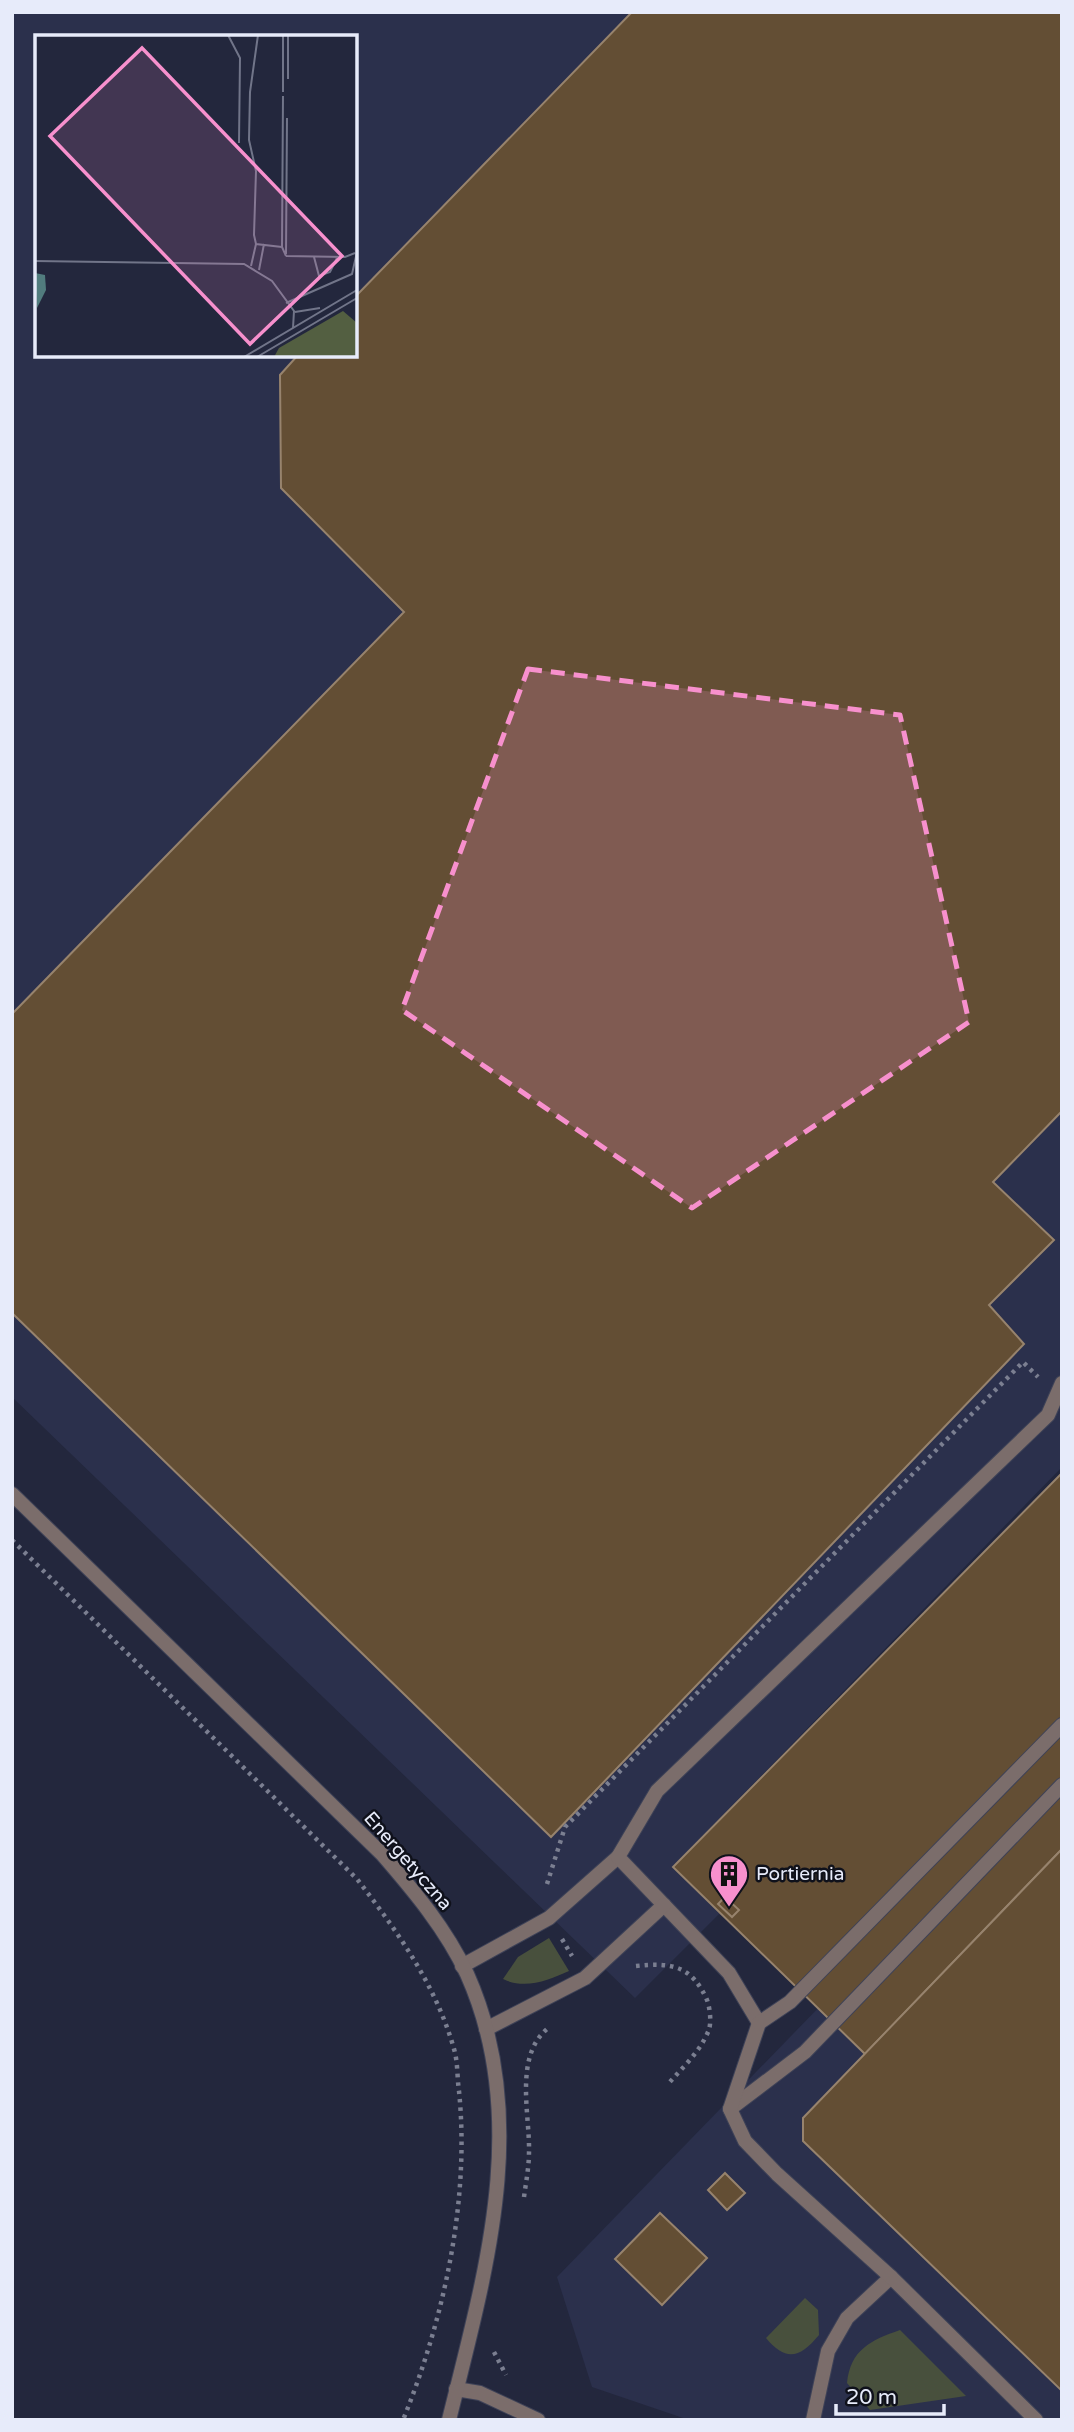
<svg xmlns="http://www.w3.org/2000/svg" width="1074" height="2432" font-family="'Varela Round',sans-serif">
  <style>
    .built { fill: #2b304c; fill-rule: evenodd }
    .green { fill: #48503d }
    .building { fill: #634e34; stroke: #97836d; stroke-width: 2 }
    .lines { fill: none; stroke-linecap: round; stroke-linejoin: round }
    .lane-casing { stroke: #3e4257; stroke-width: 16 }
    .street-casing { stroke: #3e4257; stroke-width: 16 }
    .path { stroke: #7b7f91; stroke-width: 4.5; stroke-dasharray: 3.5 5; stroke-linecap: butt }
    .lane { stroke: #7b6d6b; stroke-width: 14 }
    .street { stroke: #7b6d6b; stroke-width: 14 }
    .marked { fill: #f790cd; fill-opacity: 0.2; stroke: #f790cd; stroke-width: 5; stroke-dasharray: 14 9; stroke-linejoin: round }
    .labels { text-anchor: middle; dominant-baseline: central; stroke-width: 5; stroke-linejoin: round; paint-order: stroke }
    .street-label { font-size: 19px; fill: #e7ebfa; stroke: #0f111b }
    .poi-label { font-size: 19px; fill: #e7ebfa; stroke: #0f111b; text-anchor: start }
    .inset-road { fill: none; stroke: #717589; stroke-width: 2 }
    .view { fill: #f790cd; fill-opacity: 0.15; stroke: #f790cd; stroke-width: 3.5 }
    .inset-edge { fill: none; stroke: #e7ebfa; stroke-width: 3.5 }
  </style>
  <rect width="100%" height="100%" fill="#23273d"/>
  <!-- built -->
  <g class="built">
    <path d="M12 12H1062V1467L685 1854 741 1907 725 1918 719 1914 635 1998 12 1397ZM37 37H355V355H37Z"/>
    <path d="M1062 1757V2420H689L592 2387 557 2277Z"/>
  </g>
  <!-- green -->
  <g class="green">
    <path d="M549 1938 569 1971C549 1980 525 1990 503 1979L518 1957Z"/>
    <path d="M805 2298 818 2310 819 2335C800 2358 786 2362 766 2338Z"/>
    <path d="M900 2330 966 2396 870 2410 847 2383C850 2350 871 2340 900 2330Z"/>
  </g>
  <!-- building -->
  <g class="building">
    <path d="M632 12H1062V1111L993 1182 1054 1240 989 1305 1024 1344 551 1837 12 1313V1014L404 612 281 488 280 375 298 355H355V297Z"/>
    <path d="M1062 1473V1849L865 2054 673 1867Z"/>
    <path d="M1062 1849V2391L803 2141V2118Z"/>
    <path d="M725 1897 739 1910 732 1917 718 1904Z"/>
    <path d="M725 2173 745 2193 727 2210 708 2190Z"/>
    <path d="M660 2213 707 2258 662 2305 615 2259Z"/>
  </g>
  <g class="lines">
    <!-- lane casing -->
    <g class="lane-casing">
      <g id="lane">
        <path d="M462 1966 549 1918 618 1857"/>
        <path d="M759 2023 729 1973 618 1857 657 1791 1048 1415 1062 1383"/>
        <path d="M486 2029 585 1978 664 1905"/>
        <path d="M730 2109 805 2052 1062 1785"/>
        <path d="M456 2389 480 2393 538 2420"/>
        <path d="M813 2420 828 2351 847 2318 891 2277"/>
        <path d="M1036 2420 891 2277 777 2174 745 2141 730 2109 759 2023 790 2002 1062 1725"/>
      </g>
    </g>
    <!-- street casing -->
    <g class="street-casing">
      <path id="street" d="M12 1494 382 1854C414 1891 446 1929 467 1974 532 2119 485 2274 449 2420"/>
    </g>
    <!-- path -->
    <g class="path">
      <path d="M12 1540 357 1879C397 1931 436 1985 454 2049 458 2062 457 2078 459 2091 470 2200 444 2319 403 2420"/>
      <path d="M547 1884 565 1827 1023 1362 1038 1377"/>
      <path d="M562 1939 572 1956"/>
      <path d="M636 1966C672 1962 692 1966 707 2000 710 2008 712 2024 708 2032 699 2053 682 2068 668 2084"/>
      <path d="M524 2197C526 2182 529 2167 529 2152 530 2115 514 2057 547 2029"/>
      <path d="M494 2352 506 2375"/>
    </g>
    <!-- lane -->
    <use href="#lane" class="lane"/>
    <!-- street -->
    <use href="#street" class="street"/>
  </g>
  <!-- marked area -->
  <path class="marked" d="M528 669 900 715 969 1022 692 1208 402 1010Z"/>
  <!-- icons -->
  <defs>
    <g id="building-pin" transform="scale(2.0125)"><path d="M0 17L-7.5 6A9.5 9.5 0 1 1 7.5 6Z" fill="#f790cd" stroke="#0f111b"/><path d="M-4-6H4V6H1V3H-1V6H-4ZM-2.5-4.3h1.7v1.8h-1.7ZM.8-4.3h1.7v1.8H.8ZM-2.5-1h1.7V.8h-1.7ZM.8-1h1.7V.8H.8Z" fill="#111"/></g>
  </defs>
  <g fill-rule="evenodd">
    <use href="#building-pin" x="729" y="1874"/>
  </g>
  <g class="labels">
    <!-- street labels -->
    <g class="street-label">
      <text transform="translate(408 1861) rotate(49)">Energetyczna</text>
    </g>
    <!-- poi labels -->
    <g class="poi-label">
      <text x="756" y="1874">Portiernia</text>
    </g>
  </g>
  <!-- overview -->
  <g transform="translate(35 35)">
    <rect width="322" height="322" fill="#23273d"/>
    <path d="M308 276 322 288V322H239L244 313Z" fill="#535f41"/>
    <path d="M0 238 10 240 11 255 2 273Z" fill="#517c7e"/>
    <path class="inset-road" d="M193 0 205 23 204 108M223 0 215 57 214 105 221 136 219 200 221 209 247 212M248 0V57M253 44V0M248 61 247 212 251 221M251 219 252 83M251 221 310 222 320 218M279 222 284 241 295 237 302 223M0 226 209 229 237 246 259 276 258 293M216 231 221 209M224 235 229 209M251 268 317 239 322 217M260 277 285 273M209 322 322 255M222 322 322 263"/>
    <path class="view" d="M107 13 307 221 215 309 15 101Z"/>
    <rect width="322" height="322" class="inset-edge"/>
  </g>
  <!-- border -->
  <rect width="1074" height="2432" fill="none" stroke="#e7ebfa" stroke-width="28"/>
  <!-- scale -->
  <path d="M836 2404v10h108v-10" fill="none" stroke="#e7ebfa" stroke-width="3.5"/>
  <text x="846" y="2404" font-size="21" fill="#e7ebfa" stroke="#0f111b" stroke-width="5" paint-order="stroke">20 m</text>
</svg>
